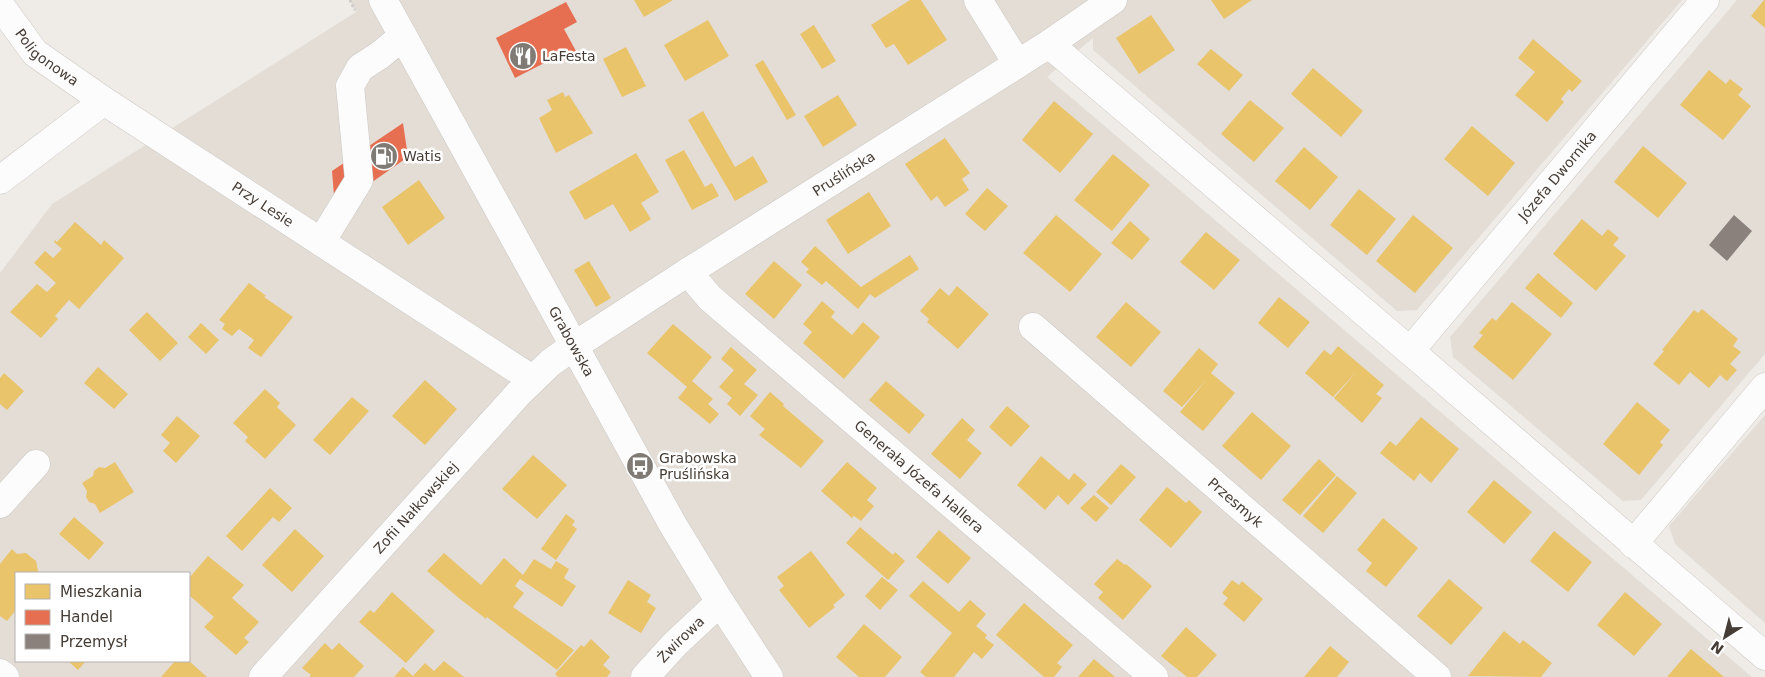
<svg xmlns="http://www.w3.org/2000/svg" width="1765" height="677" font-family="'DejaVu Sans',sans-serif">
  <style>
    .residential { fill: #e3ddd6; fill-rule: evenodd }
    .homes { fill: #e9c46a }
    .shops { fill: #e76f51 }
    .industry { fill: #8a817c }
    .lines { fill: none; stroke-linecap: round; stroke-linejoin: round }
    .minor-casing { stroke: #ccc8c4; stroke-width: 29 }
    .path { stroke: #cdcac7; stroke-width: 3; stroke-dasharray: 2.5 2.5; stroke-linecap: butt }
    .minor { stroke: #fdfcfc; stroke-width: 28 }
    .labels { text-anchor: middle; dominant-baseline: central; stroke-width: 5; stroke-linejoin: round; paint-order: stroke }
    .street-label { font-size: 14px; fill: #453c35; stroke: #fff }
    .poi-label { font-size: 14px; fill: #453c35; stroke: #fff; text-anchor: start }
  </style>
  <rect width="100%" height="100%" fill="#efece8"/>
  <!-- residential -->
  <g class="residential">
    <path d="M349 0H1682L1417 310 1397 311 1093 50V38L1047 77 1752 677H0V273L52 204 356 12ZM16 573H189V661H16Z"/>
    <path d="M1737 0H1765V354L1641 500 1623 501 1453 357 1450 337Z"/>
    <path d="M1765 415V623L1675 544 1669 526Z"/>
  </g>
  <!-- homes -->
  <g class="homes">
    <path d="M634 0H673L644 17Z"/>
    <path d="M910 0H921L947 40 908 65 894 44 886 48 871 25Z"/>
    <path d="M1211 0H1252L1224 19Z"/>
    <path d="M1764 0H1765V28L1751 16Z"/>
    <path d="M1151 15 1175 50 1139 74 1116 38Z"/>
    <path d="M708 20 729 56 685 81 664 45Z"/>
    <path d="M814 25 836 61 822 69 800 34Z"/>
    <path d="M1533 39 1582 81 1572 92 1569 89 1561 99 1564 102 1547 122 1515 95 1535 72 1518 58Z"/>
    <path d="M626 47 646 86 622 97 603 59Z"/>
    <path d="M1211 49 1243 75 1229 91 1197 64Z"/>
    <path d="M763 60 796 115 787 120 755 65Z"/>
    <path d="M1313 68 1363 111 1341 137 1291 94Z"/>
    <path d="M1709 70 1726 84 1730 79 1743 89 1738 95 1751 106 1723 140 1680 105Z"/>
    <path d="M563 92 565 97 569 95 593 133 556 153 539 118 552 110 547 100Z"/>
    <path d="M838 95 857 125 823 147 804 116Z"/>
    <path d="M1250 100 1284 128 1254 162 1221 134Z"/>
    <path d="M1054 101 1093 134 1060 173 1022 140Z"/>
    <path d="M703 111 735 167 753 156 768 182 735 201 688 120Z"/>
    <path d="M1472 126 1515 163 1488 196 1444 159Z"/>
    <path d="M945 138 970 173 962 179 969 190 945 207 937 196 931 201 905 164Z"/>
    <path d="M1643 146 1687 183 1658 218 1614 182Z"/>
    <path d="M1304 147 1338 177 1310 210 1275 181Z"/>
    <path d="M684 150 705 187 712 183 719 196 692 210 665 160Z"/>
    <path d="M636 153 659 192 641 203 651 219 630 232 613 204 585 220 569 192Z"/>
    <path d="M1113 154 1150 185 1112 231 1074 200Z"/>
    <path d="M419 180 445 218 408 245 382 207Z"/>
    <path d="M987 188 1008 206 985 231 965 214Z"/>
    <path d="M1359 189 1396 219 1367 255 1330 225Z"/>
    <path d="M869 192 891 226 848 254 826 220Z"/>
    <path d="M1056 215 1102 254 1070 292 1023 253Z"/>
    <path d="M1413 215 1453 248 1415 293 1376 261Z"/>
    <path d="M1582 219 1602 236 1608 229 1619 238 1613 245 1626 256 1596 291 1553 254Z"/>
    <path d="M1130 221 1150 239 1132 260 1111 243Z"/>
    <path d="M75 222 101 245 104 240 124 258 79 309 69 300 55 316 58 319 41 338 10 312 37 284 47 292 56 283 34 263 45 251 53 258 62 249 54 242 55 240 57 242Z"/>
    <path d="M1206 232 1240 260 1214 290 1180 262Z"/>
    <path d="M815 246 861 287 910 255 919 269 875 298 870 294 858 309 826 281 822 285 806 272 809 269 801 262Z"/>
    <path d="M589 261 611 298 596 307 574 270Z"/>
    <path d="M774 261 802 285 774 319 745 294Z"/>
    <path d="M1538 273 1573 303 1561 318 1525 288Z"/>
    <path d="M249 283 266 296 264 297 293 317 261 357 248 348 254 340 239 329 232 336 222 329 225 324 219 320Z"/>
    <path d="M957 286 989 314 958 349 927 322 929 319 920 311 940 288 949 296Z"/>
    <path d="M1279 297 1310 322 1288 348 1258 323Z"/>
    <path d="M822 301 835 312 831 317 852 335 863 322 880 337 844 379 803 343 812 332 803 324Z"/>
    <path d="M1126 302 1161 332 1131 367 1096 337Z"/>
    <path d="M1512 302 1552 334 1513 380 1473 347 1483 335 1479 333 1492 318 1496 321Z"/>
    <path d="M1702 309 1738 339 1733 346 1741 352 1730 364 1737 370 1727 381 1720 375 1709 388 1690 372 1679 385 1653 364 1664 351 1662 350 1694 310 1698 313Z"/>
    <path d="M147 312 178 343 160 361 129 330Z"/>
    <path d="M201 323 219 340 206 354 188 337Z"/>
    <path d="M673 324 712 357 692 381 713 399 708 404 719 414 710 424 678 398 687 387 647 353Z"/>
    <path d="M1338 346 1384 385 1376 394 1382 398 1362 423 1334 398 1357 371 1333 397 1305 373 1324 350 1331 355Z"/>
    <path d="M731 347 757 370 744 384 758 395 740 416 727 404 732 398 719 387 734 370 721 359Z"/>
    <path d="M1199 348 1218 364 1211 373 1235 393 1203 431 1180 412 1207 379 1182 407 1163 391Z"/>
    <path d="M98 367 128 394 114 409 84 383Z"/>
    <path d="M4 373 24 391 7 410 0 404V378Z"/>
    <path d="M425 380 457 409 425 445 392 416Z"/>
    <path d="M886 381 925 415 909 434 869 400Z"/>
    <path d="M265 389 280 403 277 407 296 425 265 459 245 441 248 437 233 423Z"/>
    <path d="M770 392 784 404 783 406 824 441 801 468 759 435 765 429 750 416Z"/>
    <path d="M352 397 369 411 330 455 313 440Z"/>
    <path d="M1637 402 1670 430 1660 442 1663 445 1639 475 1603 444Z"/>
    <path d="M1007 406 1030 426 1011 447 989 427Z"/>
    <path d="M1252 412 1291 446 1261 480 1222 446Z"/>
    <path d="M177 416 200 436 176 463 163 451 170 443 161 435Z"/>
    <path d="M1421 417 1459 449 1431 483 1420 473 1414 481 1380 453 1390 441 1396 446Z"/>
    <path d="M962 418 975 430 967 440 982 453 960 479 931 454Z"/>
    <path d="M533 455 567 485 537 519 502 489Z"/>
    <path d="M1041 456 1069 480 1074 473 1087 484 1068 505 1058 495 1045 510 1017 485Z"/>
    <path d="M1319 459 1336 475 1300 515 1282 500Z"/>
    <path d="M115 462 134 492 100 513 95 504 89 502 86 497 87 491 82 483 93 476 94 471 99 467 105 468Z"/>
    <path d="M847 462 877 488 867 500 874 506 861 521 854 516 852 518 821 491Z"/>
    <path d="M1121 464 1136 477 1111 505 1096 492Z"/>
    <path d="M1337 476 1357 493 1323 533 1303 516Z"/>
    <path d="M1494 480 1532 512 1504 544 1467 512Z"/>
    <path d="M1167 487 1186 503 1189 500 1202 512 1171 548 1139 520Z"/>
    <path d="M270 488 292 508 279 522 273 517 242 551 226 536Z"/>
    <path d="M1094 495 1109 508 1096 522 1080 508Z"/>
    <path d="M566 514 575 521 572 525 577 529 556 560 541 549Z"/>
    <path d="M74 517 104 543 89 560 59 534Z"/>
    <path d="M1383 518 1418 548 1386 587 1366 571 1372 563 1357 550Z"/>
    <path d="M860 527 893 555 895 552 905 561 888 580 846 543Z"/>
    <path d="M295 529 324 556 292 592 262 565Z"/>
    <path d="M939 530 971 558 948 584 916 557Z"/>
    <path d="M1554 531 1592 562 1568 592 1530 561Z"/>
    <path d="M12 549 17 554 26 553 36 561 38 571 41 573H16V610L7 621 0 616V564Z"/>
    <path d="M811 551 845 595 833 605 835 607 809 628 779 590 784 586 777 577Z"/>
    <path d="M444 553 481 585 504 558 523 575 534 559 551 569 556 561 569 569 564 578 576 586 562 607 520 579 515 586 524 593 513 607 574 650 557 670 487 617 486 619 460 599 427 571Z"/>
    <path d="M208 556 244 585 232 598 259 622 244 638 249 642 236 655 204 627 214 617 189 595V578Z"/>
    <path d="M1117 559 1125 565 1126 564 1152 586 1123 620 1098 598 1103 592 1094 584Z"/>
    <path d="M882 577 898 590 880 610 865 596Z"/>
    <path d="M1449 579 1483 608 1451 645 1417 616Z"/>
    <path d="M628 580 651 595 647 602 656 608 641 633 608 613Z"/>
    <path d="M1232 580 1239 585 1242 581 1263 599 1244 622 1223 604 1228 598 1222 593Z"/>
    <path d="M923 581 959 612 970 600 986 614 976 626 987 635 985 638 994 645 982 659 974 652 954 677H926L920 672 952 633 909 596Z"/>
    <path d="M392 592 435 631 406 663 359 622 370 610 374 613Z"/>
    <path d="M1625 592 1662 624 1634 656 1597 625Z"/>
    <path d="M1024 603 1073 645 1057 663 1062 667 1054 677H1044L996 635Z"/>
    <path d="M864 624 902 657 885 677H859L836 657Z"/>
    <path d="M1186 627 1217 655 1197 677H1187L1161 656Z"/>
    <path d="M1504 631 1520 644 1523 640 1552 663 1541 677 1468 676Z"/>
    <path d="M591 639 610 657 603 665 611 672 607 677H558L555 674 581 645 584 647Z"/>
    <path d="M325 643 332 650 339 643 364 666 354 677H309L311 675 302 668Z"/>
    <path d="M1330 646 1349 662 1337 677H1304Z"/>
    <path d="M1691 649 1724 677H1667Z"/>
    <path d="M1094 659 1115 677H1078Z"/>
    <path d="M68 661H86L78 670Z"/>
    <path d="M175 661H189L207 677H161Z"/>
    <path d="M444 661 464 677H394L403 667 413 676 425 663 434 671Z"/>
  </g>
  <!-- shops -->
  <g class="shops">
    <path d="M566 2 577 22 564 29 577 53 561 62 558 56 515 78 496 38Z"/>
    <path d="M403 123 408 157 335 208 332 171Z"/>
  </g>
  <!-- industry -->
  <path class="industry" d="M1734 215 1752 231 1727 261 1709 245Z"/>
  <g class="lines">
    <!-- minor casing -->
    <g class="minor-casing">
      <g id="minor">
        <path id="s1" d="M383 0 673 525 720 602 769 677"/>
        <path d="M978 0 1009 50 1016 65"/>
        <path id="s2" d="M0 5 35 53 104 101"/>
        <path d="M1049 44 1410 351 1765 656"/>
        <path id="s3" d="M0 180 104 101 532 379"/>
        <path d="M321 242 359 180 350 86 360 68 380 55 403 36"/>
        <path id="s4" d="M688 272 710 298 1154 677"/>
        <path id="s5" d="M1033 327 1437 677"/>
        <path id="s6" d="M1410 351 1705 0"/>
        <path d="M0 504 36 464"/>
        <path d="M1633 544 1765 387"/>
        <path d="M0 673 5 677"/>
        <path id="s7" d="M263 677 519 393 550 363 574 346 688 272 1049 44 1113 0"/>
        <path id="s8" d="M645 677 675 644 720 602"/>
      </g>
    </g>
    <!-- path -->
    <path class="path" d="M350 0 355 10"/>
    <!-- minor -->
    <use href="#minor" class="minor"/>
  </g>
  <!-- icons -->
  <defs>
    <g id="restaurant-disc" transform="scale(1.4375)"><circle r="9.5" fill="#807a74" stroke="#fff"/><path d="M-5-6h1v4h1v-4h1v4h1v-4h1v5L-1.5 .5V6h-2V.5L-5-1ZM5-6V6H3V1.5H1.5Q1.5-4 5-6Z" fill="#fff"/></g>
    <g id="fuel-disc" transform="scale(1.4375)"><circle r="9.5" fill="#807a74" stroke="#fff"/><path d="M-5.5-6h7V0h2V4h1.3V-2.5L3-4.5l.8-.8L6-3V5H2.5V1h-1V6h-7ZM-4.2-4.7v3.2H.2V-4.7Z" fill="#fff"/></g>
    <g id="bus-disc" transform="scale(1.4375)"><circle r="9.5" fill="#807a74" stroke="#fff"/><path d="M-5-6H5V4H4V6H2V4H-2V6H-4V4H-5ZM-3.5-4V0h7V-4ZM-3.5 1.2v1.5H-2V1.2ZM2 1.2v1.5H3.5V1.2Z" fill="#fff"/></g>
  </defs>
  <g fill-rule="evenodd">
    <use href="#restaurant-disc" x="523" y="56"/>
    <use href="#fuel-disc" x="384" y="156"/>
    <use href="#bus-disc" x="640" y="466"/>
  </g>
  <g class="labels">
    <!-- street labels -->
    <g class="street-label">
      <text stroke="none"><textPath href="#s2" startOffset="71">Poligonowa</textPath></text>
      <text stroke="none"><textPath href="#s7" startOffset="775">Pruślińska</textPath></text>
      <text stroke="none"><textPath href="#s6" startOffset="229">Józefa Dwornika</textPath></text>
      <text stroke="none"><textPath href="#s3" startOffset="320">Przy Lesie</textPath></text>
      <text stroke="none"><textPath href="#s1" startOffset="390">Grabowska</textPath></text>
      <text stroke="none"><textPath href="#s4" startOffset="309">Generała Józefa Hallera</textPath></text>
      <text stroke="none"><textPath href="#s5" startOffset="268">Przesmyk</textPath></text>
      <text stroke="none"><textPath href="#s7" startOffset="228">Zofii Nałkowskiej</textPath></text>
      <text stroke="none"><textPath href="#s8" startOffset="52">Żwirowa</textPath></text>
    </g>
    <!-- poi labels -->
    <g class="poi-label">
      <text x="542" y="56">LaFesta</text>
      <text x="403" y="156">Watis</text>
      <text x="659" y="458">Grabowska<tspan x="659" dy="16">Pruślińska</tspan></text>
    </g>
  </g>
  <!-- legend -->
  <rect x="15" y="572" width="175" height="90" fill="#ffffff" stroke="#b5b1ae"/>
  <rect x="25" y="584" width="25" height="15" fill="#e9c46a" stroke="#b5b1ae"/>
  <text x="60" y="597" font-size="15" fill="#453c35">Mieszkania</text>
  <rect x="25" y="610" width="25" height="15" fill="#e76f51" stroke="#b5b1ae"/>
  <text x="60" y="622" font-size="15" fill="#453c35">Handel</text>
  <rect x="25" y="634" width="25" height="15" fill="#8a817c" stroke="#b5b1ae"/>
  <text x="60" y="647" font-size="15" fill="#453c35">Przemysł</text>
  <!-- north arrow -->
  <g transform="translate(1725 637) rotate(216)" stroke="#ffffff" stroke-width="4" paint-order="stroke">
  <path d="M0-4L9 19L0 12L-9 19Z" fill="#453c35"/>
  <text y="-8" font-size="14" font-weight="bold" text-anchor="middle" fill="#453c35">N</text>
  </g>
</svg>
